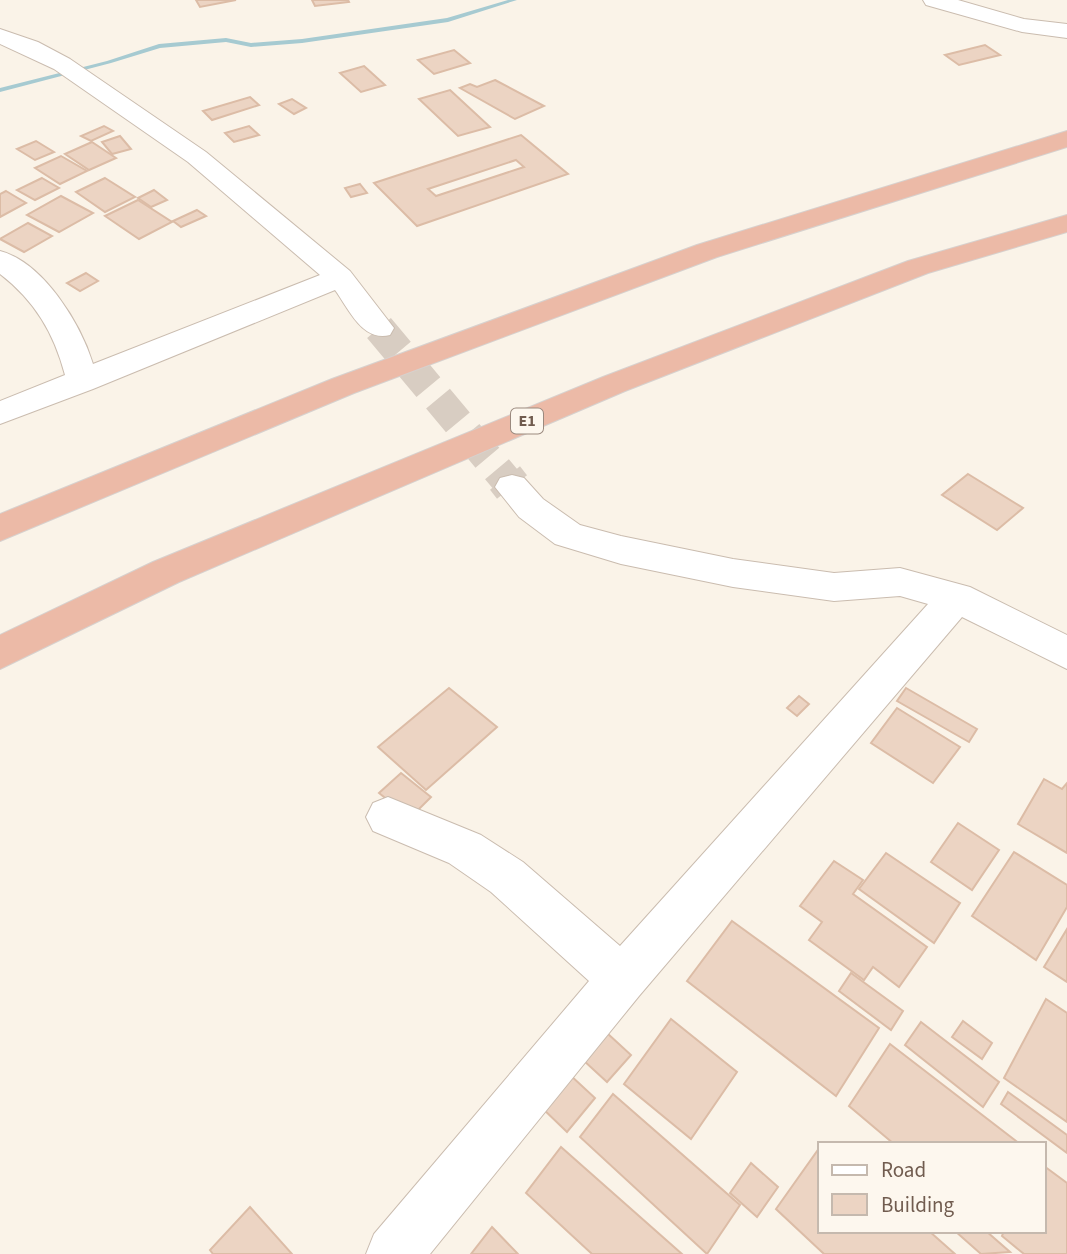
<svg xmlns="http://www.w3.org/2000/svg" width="1067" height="1254" font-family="'Source Sans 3',sans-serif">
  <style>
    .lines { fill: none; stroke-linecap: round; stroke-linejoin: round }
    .stream { fill: #a6cad1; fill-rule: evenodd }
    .building { fill: #ecd4c3; stroke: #dcbca6; stroke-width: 2; fill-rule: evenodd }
    .minor-tunnel-far1 { stroke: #d8cdc2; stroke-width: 31; stroke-dasharray: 31 15; stroke-linecap: butt }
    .minor-tunnel { stroke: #d8cdc2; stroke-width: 38; stroke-dasharray: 38 19; stroke-linecap: butt }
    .minor-casing { stroke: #cabcaf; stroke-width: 2 }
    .highway-casing { stroke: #d7d1ce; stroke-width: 2 }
    .minor { fill: #fff; fill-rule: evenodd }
    .highway { fill: #ecbaa7; fill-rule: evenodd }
    .labels { text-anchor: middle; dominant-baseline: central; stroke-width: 5; stroke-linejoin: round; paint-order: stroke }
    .shield { fill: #fdf7ee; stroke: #9b8a7f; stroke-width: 2 }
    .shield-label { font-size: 16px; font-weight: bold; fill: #715c4f }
  </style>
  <rect width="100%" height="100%" fill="#faf3e8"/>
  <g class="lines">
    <!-- stream -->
    <path class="stream" d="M508 0H517L448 22 302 43 251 47 226 42 160 48 111 63 0 92V88L107 61 159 44 226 38 251 43 302 39 447 18Z"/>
  </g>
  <!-- building -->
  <g class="building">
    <path d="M196 0H236L200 7Z"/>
    <path d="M312 0H348L349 2 315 6Z"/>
    <path d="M985 45 1000 55 959 65 945 55Z"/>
    <path d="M454 50 470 63 434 74 418 60Z"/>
    <path d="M364 66 385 85 361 92 340 73Z"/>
    <path d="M495 80 544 106 515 119 460 88 470 84 477 87Z"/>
    <path d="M450 90 490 127 458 136 419 99Z"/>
    <path d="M250 97 259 105 212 120 203 111Z"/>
    <path d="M292 99 306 108 294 114 279 104Z"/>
    <path d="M104 126 113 131 91 141 81 136Z"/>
    <path d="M249 126 259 135 234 142 225 133Z"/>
    <path d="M521 135 568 174 417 226 374 183ZM516 160 524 167 436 196 428 189Z"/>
    <path d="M120 136 131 149 112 154 102 142Z"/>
    <path d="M36 141 54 152 35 160 17 149Z"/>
    <path d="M92 142 116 158 89 170 65 154Z"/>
    <path d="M61 156 87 171 60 184 35 168Z"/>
    <path d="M42 178 59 188 35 200 17 190Z"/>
    <path d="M105 178 135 197 105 212 76 192Z"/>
    <path d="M360 184 367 193 351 197 345 188Z"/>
    <path d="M154 190 167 200 151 207 138 198Z"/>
    <path d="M6 191 26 203 0 217V194Z"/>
    <path d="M61 196 93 213 59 232 27 215Z"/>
    <path d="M138 200 172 222 139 239 105 216Z"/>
    <path d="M197 210 206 216 181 227 173 221Z"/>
    <path d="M28 223 52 236 24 252 0 239Z"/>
    <path d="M86 273 98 281 80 291 67 283Z"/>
    <path d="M968 474 1023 508 997 530 942 495Z"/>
    <path d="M449 688 497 727 426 790 378 747Z"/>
    <path d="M906 688 977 729 969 742 897 701Z"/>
    <path d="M799 696 809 704 797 716 787 708Z"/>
    <path d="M897 708 960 747 933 783 871 743Z"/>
    <path d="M401 773 431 797 410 818 379 793Z"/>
    <path d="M1044 779 1062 789 1067 783V853L1018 824Z"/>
    <path d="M958 823 999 850 972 890 931 862Z"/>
    <path d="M1014 852 1067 885V907L1036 960 972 916Z"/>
    <path d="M886 853 960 903 934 943 859 889Z"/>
    <path d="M834 861 863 880 853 894 927 947 899 987 873 967 864 980 809 940 822 922 800 906Z"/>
    <path d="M732 921 879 1028 836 1096 687 981Z"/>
    <path d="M1067 929V982L1044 967Z"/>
    <path d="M851 973 903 1011 891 1030 839 991Z"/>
    <path d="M1046 999 1067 1013V1122L1004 1078Z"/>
    <path d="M671 1019 737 1072 691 1139 624 1084Z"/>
    <path d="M963 1021 992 1043 982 1059 952 1037Z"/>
    <path d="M921 1022 999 1082 983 1107 905 1045Z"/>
    <path d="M607 1033 631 1055 607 1082 583 1060Z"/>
    <path d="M890 1044 1020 1144H894L849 1106Z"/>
    <path d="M569 1074 595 1098 567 1132 540 1106Z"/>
    <path d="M1008 1092 1067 1135V1153L1001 1104Z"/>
    <path d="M613 1094 740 1205 707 1254 580 1137Z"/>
    <path d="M561 1147 682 1254H592L526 1193Z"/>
    <path d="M820 1147V1231H929L955 1254H824L776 1209Z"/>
    <path d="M751 1163 778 1187 757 1217 730 1193Z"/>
    <path d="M1044 1166 1067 1183V1254H1024L1002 1236 1004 1231H1044Z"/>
    <path d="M250 1207 292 1254H213L210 1250Z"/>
    <path d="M492 1227 518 1254H471Z"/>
    <path d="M955 1231H986L1010 1252 981 1254Z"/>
  </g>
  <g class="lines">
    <!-- minor-tunnel-far1 -->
    <path class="minor-tunnel-far1" d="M379 328 506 480"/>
    <!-- minor-tunnel -->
    <path class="minor-tunnel" d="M505 478 512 487"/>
    <!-- minor casing -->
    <g class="minor-casing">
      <g id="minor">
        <path d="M923 0H958L1024 19 1067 24V38L1022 32 926 5Z"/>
        <path d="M0 29 38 42 70 59 206 152 350 271 394 328 390 335C362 342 349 309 335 290L93 389 0 424V401L65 375C54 333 35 301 0 274V251C43 262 81 324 93 364L320 275 188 162 54 69 0 44Z"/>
        <path d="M512 475 524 478 543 499 580 525 621 536 733 559 834 573 900 568 970 587 1067 635V669L962 617 639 996 430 1254H366L374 1234 589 981 491 892 449 863 373 831 366 817 373 803 388 797 481 835 523 862 620 946 928 604 900 596 834 601 733 587 621 564 555 544 519 517 495 487 500 478Z"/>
      </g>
    </g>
    <!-- highway casing -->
    <g class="highway-casing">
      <g id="highway">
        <path d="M1067 131V147L717 257 354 393 0 541V514L332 379 697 245Z"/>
        <path d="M1067 215V232L928 273 625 391 179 582 0 669V635L153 562 603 377 908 261Z"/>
      </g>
    </g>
    <!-- minor -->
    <use href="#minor" class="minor"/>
    <!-- highway -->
    <use href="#highway" class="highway"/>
  </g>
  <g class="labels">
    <!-- shield labels -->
    <rect class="shield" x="511" y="408.5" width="32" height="25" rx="5"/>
    <g class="shield-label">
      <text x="527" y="421">E1</text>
    </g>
  </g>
  <!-- legend -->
  <rect x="818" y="1142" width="228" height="91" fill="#fdf7ee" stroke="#c5b9ae" stroke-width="2"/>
  <rect x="832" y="1165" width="35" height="10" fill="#ffffff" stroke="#c5b9ae" stroke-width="2"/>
  <text x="881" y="1177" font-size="21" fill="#715c4f">Road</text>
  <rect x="832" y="1194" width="35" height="21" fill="#ecd4c3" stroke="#c5b9ae" stroke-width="2"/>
  <text x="881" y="1212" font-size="21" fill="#715c4f">Building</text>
</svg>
